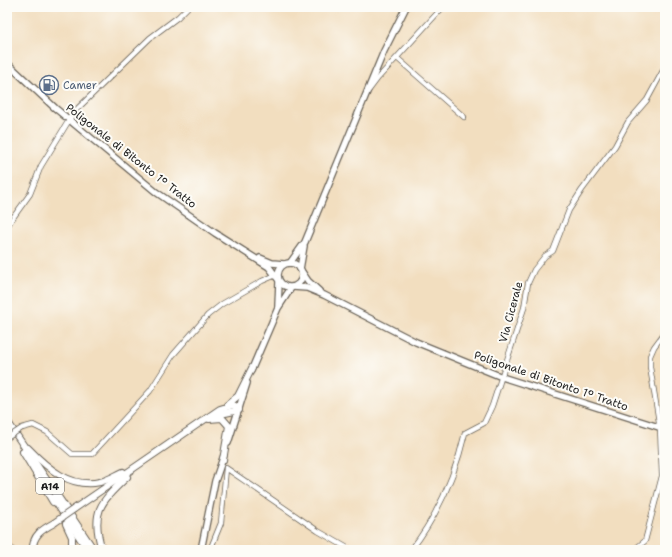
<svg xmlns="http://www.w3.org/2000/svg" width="672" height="557" font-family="'Shantell Sans',sans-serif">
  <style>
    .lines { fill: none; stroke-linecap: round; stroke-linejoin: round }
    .minor-casing { stroke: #676055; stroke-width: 6 }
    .major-casing { stroke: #676055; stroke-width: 8 }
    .highway-casing { stroke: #676055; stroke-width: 8 }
    .minor { stroke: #fff; stroke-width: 4.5 }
    .major { stroke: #fff; stroke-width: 5.5 }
    .highway { stroke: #fff; stroke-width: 6 }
    .minor-bridge-casing { stroke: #676055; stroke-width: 6; stroke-linecap: butt }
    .highway-bridge-casing { stroke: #676055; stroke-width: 8; stroke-linecap: butt }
    .minor-bridge { stroke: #fff; stroke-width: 4.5 }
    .highway-bridge { stroke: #fff; stroke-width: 6 }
    .labels { text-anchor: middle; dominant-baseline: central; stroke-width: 4; stroke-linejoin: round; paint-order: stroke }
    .shield { fill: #fdfcf7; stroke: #605f5e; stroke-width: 1 }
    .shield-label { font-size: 10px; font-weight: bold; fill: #1c1c1c }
    .service-label { font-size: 11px; fill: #4e5e75; stroke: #fdfcf7; text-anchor: start }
    .street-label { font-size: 11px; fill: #1c1c1c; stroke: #fdfcf7 }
  </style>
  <rect width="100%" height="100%" fill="#fdfcf7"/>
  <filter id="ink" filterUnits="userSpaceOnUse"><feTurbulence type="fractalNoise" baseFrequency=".025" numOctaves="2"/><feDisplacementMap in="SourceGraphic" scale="8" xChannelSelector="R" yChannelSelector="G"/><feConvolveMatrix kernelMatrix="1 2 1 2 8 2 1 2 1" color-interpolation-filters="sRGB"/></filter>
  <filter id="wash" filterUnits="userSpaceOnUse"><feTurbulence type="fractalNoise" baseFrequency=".012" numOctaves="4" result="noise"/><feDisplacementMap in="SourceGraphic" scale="16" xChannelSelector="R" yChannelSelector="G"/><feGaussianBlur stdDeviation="0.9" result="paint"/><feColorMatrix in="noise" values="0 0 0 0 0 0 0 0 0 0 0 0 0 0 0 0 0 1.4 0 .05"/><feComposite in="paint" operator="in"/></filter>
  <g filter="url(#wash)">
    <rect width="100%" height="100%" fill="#f2debf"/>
  </g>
  <g filter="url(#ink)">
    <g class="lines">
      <!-- minor casing -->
      <g class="minor-casing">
        <g id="minor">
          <path d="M397 58 464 117"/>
          <path d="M369 90 378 78 443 7"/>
          <path d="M7 226 30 194 41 166 74 112 150 38 178 17 188 7"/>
          <path d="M22 428 33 425 47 432 72 454H92L150 391 173 355 208 315 222 304 262 281 276 275"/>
          <path d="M7 543 12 550"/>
          <path d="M210 550 221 523 226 468 318 531 351 550"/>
          <path d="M411 550C438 515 455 476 465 433L484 423 492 406 524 308 528 283 534 270 545 256 553 251 569 210 582 190 615 146 628 122 647 100 665 67"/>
          <path d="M634 550 645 541 662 476 660 428 650 367V356L654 347 665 332"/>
        </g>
      </g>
      <!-- major casing -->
      <g class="major-casing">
        <g id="major">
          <path d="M7 63 55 108 156 192 215 233 269 267 278 279"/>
          <path d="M260 258 272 263 284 264"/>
          <circle cx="290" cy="275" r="12"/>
          <path d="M290 263 305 242 384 51 406 7"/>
          <path d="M300 269 304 246"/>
          <path d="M302 272 308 281 319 291"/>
          <path d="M293 287 307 288 324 295 416 342 502 377 665 429"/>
          <path d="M278 306 279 282"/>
          <path d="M251 371 278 308 291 288"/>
          <path d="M228 443 247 383"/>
          <path d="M201 550 215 481 224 455"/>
        </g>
      </g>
      <!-- highway casing -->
      <g class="highway-casing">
        <g id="highway">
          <path d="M227 405 238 396 252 368"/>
          <path d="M216 415 239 410"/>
          <path d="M209 419 222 418 229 426 223 460"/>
          <path d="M7 421 94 550"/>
          <path d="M28 448C47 468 71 489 100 482 109 480 116 475 123 472"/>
          <path d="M23 452 53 502"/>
          <path d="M53 498 88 550"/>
          <path d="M74 509 220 409 233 405 239 408"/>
          <path d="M66 524 72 537V550"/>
          <path d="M33 550C32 535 43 529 54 523"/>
          <path d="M102 550C90 511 101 502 127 477"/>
        </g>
      </g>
      <!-- minor -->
      <use href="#minor" class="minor"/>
      <!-- major -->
      <use href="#major" class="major"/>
      <!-- highway -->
      <use href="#highway" class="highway"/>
      <!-- minor-bridge casing -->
      <g class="minor-bridge-casing">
        <path id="minor-bridge" d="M7 438 22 428"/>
      </g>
      <!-- highway-bridge casing -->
      <g class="highway-bridge-casing">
        <path id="highway-bridge" d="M54 523 74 509"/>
      </g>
      <!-- minor-bridge -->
      <use href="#minor-bridge" class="minor-bridge"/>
      <!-- highway-bridge -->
      <use href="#highway-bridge" class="highway-bridge"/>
    </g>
  </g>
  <!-- icons -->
  <defs>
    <g id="fuel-ring" transform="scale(1)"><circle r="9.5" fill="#fdfcf7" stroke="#5c6f8a" stroke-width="1.5"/><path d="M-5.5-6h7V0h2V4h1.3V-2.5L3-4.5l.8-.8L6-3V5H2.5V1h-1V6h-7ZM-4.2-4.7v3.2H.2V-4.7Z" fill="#5c6f8a"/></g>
  </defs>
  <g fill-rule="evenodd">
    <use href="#fuel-ring" x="49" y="85"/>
  </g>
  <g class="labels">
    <!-- shield labels -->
    <rect class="shield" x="36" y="478" width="28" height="16" rx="3"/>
    <g class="shield-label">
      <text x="50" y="486">A14</text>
    </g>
    <!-- service labels -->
    <g class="service-label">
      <text x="63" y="85">Camer</text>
    </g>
    <!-- street labels -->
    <g class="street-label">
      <text transform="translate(131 156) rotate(38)">Poligonale di Bitonto 1° Tratto</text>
      <text transform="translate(511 312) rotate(-75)">Via Cicerale</text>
      <text transform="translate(551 381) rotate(19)">Poligonale di Bitonto 1° Tratto</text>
    </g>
  </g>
  <!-- margin -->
  <rect width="672" height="557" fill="none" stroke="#fdfcf7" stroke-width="24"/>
</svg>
